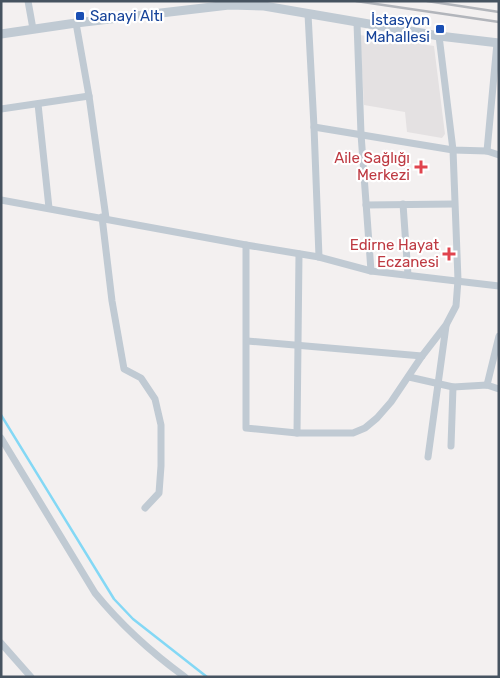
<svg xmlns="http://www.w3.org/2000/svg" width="500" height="678" font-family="Rubik,sans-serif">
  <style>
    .education { fill: #e4e1e2 }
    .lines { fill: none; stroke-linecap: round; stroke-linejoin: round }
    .stream { stroke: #84d8f5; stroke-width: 2.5 }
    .minor { stroke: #c0cad3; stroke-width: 7 }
    .tertiary { stroke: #c0cad3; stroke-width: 9 }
    .rail { stroke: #b2b5bb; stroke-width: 2.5 }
    .transit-dot { fill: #1a4fb4; stroke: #fff; stroke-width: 2 }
    .health-dot { fill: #e0444e; stroke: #fff; stroke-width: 2 }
    .labels { text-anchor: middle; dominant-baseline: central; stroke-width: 4.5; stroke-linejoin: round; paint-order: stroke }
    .transit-label { font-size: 15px; fill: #164399; stroke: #fff; text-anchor: start }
    .health-label { font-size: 15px; fill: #be3a42; stroke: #fff; text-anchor: end }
  </style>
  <rect width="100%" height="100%" fill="#f3f0f0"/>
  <!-- education -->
  <path class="education" d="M360 35 434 46 445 134 442 138 407 132 405 112 364 105Z"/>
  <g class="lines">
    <!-- stream -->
    <path class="stream" d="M1 415 114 599 133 619 207 677"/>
    <!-- minor -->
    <g class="minor">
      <path d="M28 1 33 29"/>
      <path d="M308 14 314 127 319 257"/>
      <path d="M76 23 89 96 106 218"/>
      <path d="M357 23 361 134 371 271"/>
      <path d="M38 104 49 208"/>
      <path d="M1 109 89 96"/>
      <path d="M314 127 453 150 487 151 499 155"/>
      <path d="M487 151 497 43"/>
      <path d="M1 200 246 245 319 257 371 271 499 286"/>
      <path d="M403 204 408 275"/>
      <path d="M366 205 454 204"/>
      <path d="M102 217 112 301 124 369 141 378 155 399 161 425V466L159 493 145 508"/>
      <path d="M246 245V428L297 433H353L365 428 377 418 391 402 422 356 446 325 456 306 458 280 453 150 439 36"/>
      <path d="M247 341 422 356"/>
      <path d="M409 377 453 387 487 385 499 389"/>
      <path d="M487 385 499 336"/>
      <path d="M297 433 299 254"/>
      <path d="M1 438 95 593C121 625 152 653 185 677"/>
      <path d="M451 446 453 387"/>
      <path d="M428 457 446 326"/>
      <path d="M1 643 31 677"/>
    </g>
    <!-- tertiary -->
    <path class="tertiary" d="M1 34 76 23 229 5 264 6 439 36 499 43"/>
    <!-- rail -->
    <g class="rail">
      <path d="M356 1 499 22"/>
      <path d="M427 1 499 12"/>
      <path d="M498 1H499"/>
    </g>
  </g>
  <!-- markers -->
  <g class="transit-dot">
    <rect x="75" y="11" width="10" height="10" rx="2.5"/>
    <rect x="435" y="24" width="10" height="10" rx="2.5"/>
  </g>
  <g class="health-dot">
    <path d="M418.5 159.5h5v5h5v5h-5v5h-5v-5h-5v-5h5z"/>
    <path d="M446.5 246.5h5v5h5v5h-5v5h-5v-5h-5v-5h5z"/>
  </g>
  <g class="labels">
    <!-- transit labels -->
    <g class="transit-label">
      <text x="90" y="16">Sanayi Altı</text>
      <text x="430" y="20" text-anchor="end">İstasyon<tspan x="430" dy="17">Mahallesi</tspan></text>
    </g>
    <!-- health labels -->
    <g class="health-label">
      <text x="410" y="158">Aile Sağlığı<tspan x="410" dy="17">Merkezi</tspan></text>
      <text x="439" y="245">Edirne Hayat<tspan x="439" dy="17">Eczanesi</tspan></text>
    </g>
  </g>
  <!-- border -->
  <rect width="500" height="678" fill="none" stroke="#465360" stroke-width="5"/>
</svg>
